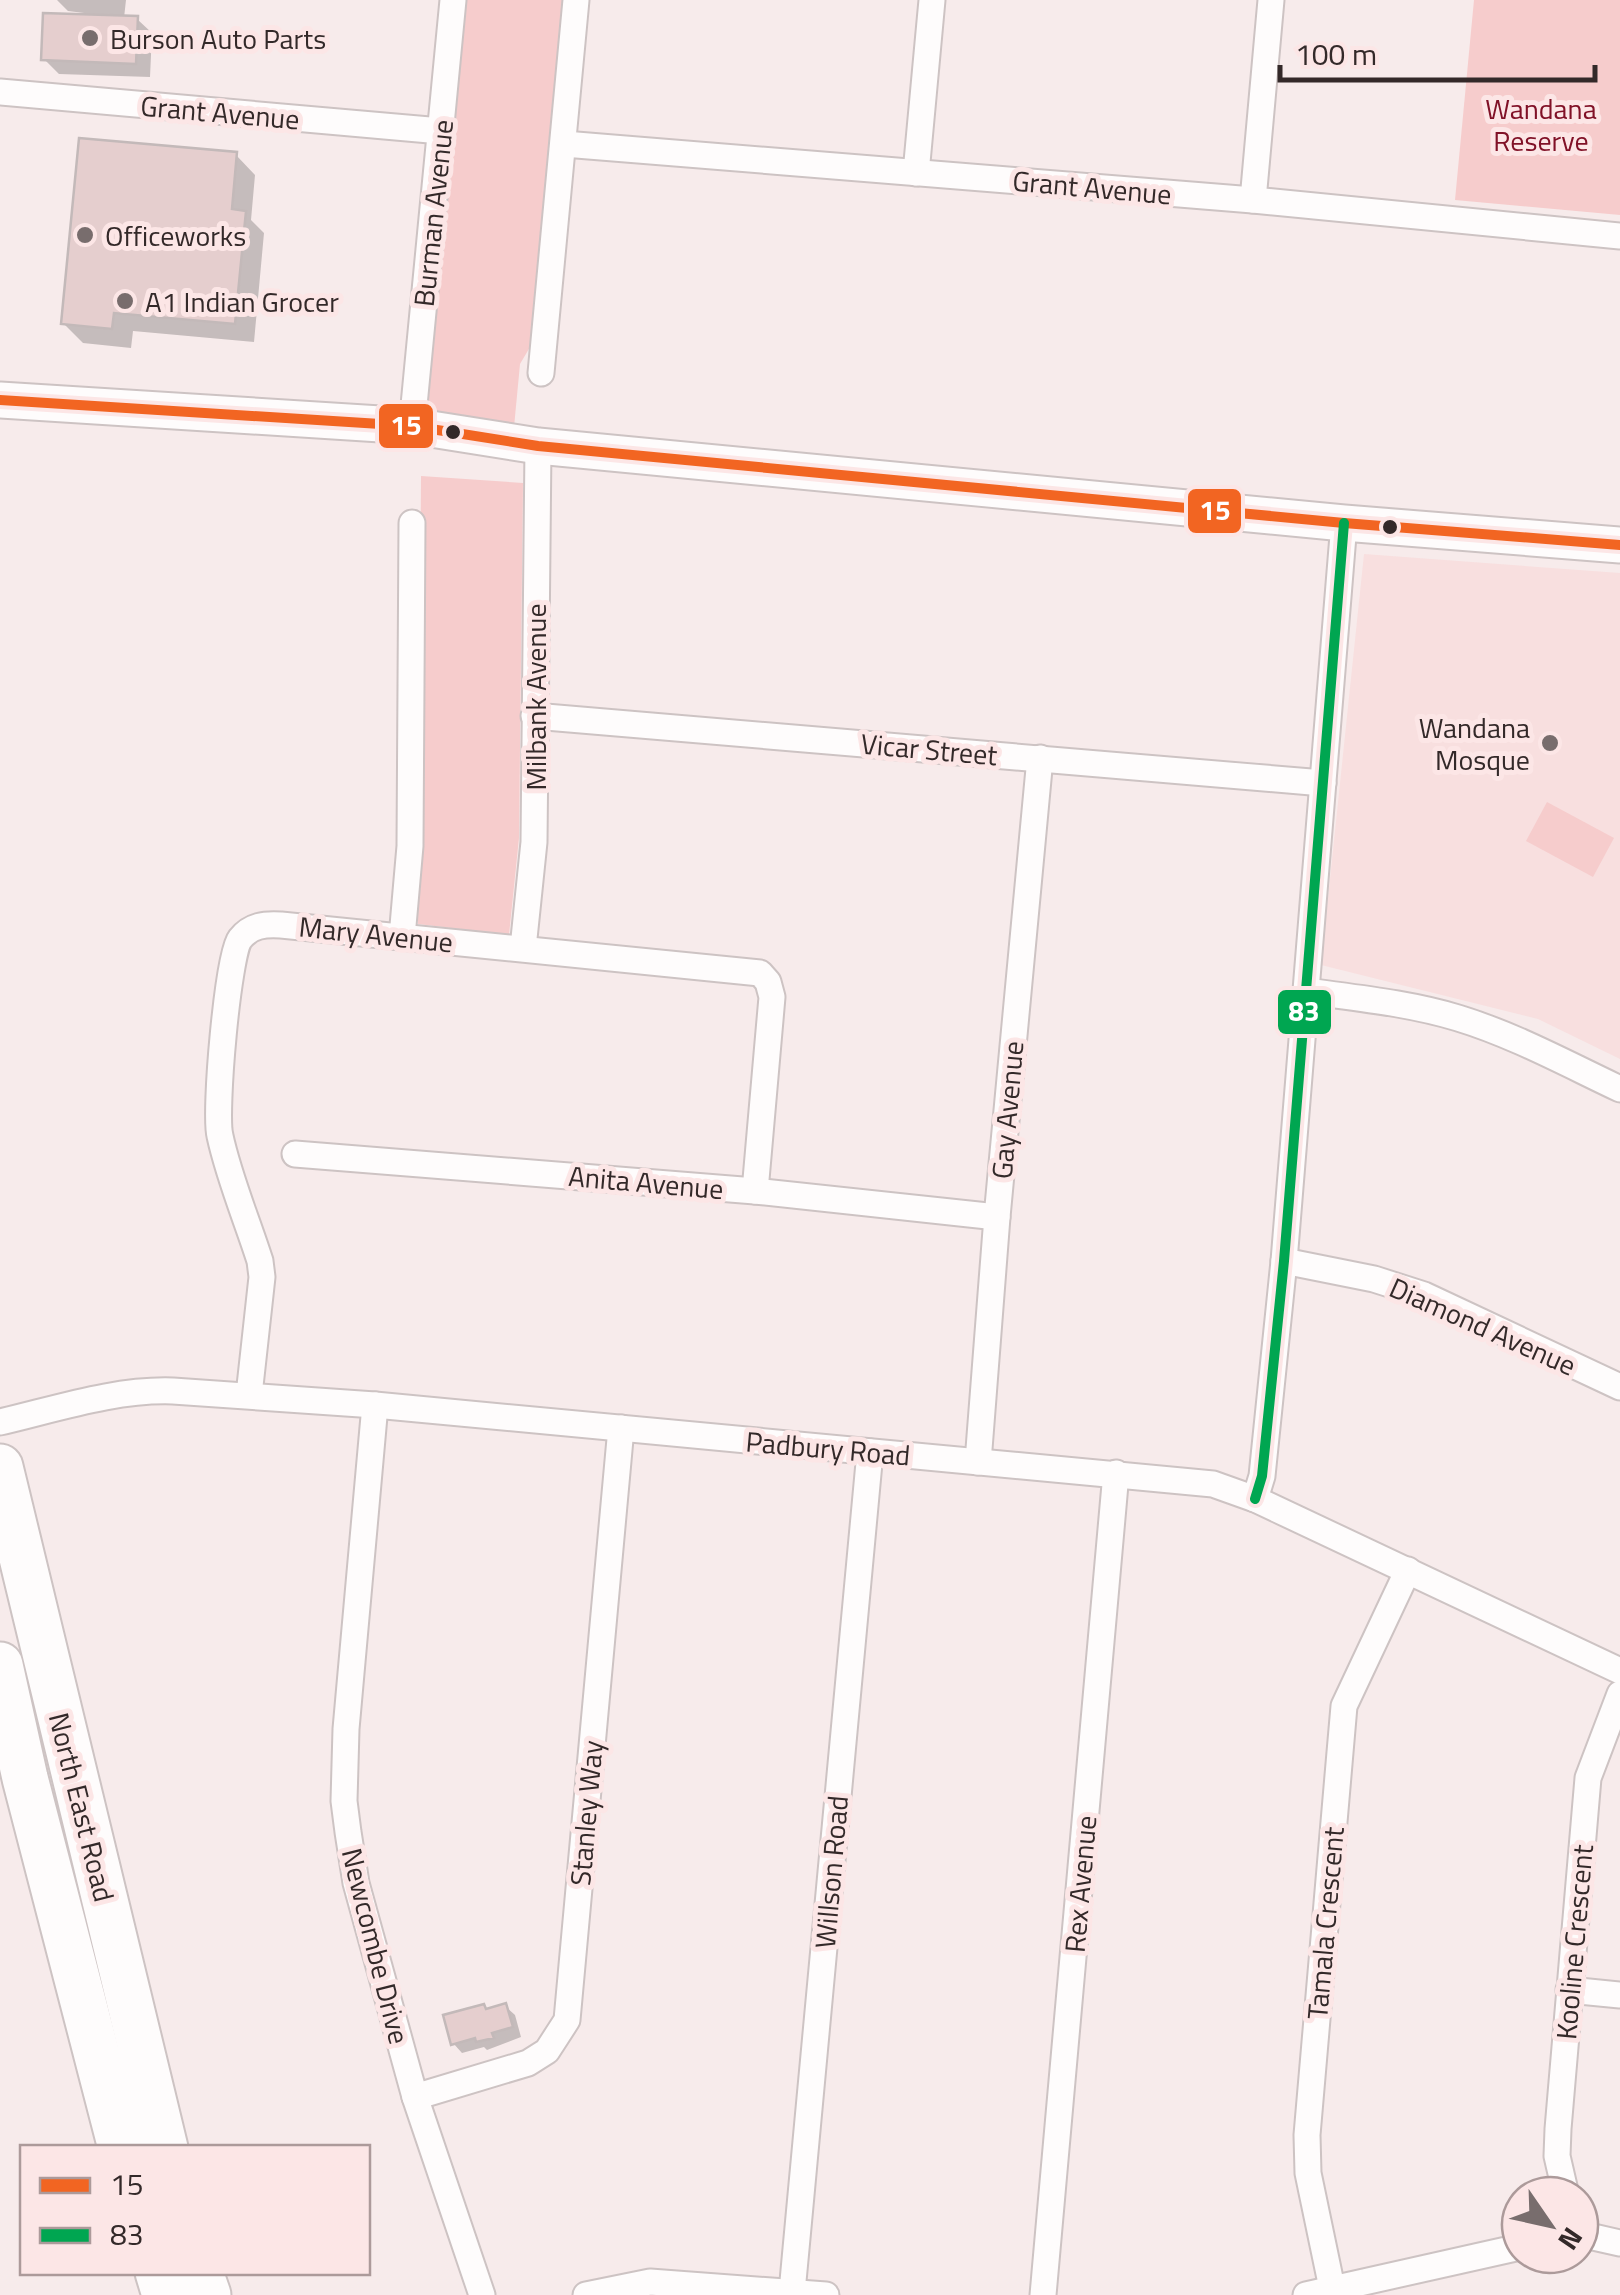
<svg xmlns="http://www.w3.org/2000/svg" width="1620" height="2295" font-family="'Titillium Web',sans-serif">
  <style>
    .built { fill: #f8dfdf }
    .green { fill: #f6cccc }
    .shadow { fill: #0003 }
    .building { fill: #e5cece; stroke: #c3b9b9; stroke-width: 2.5 }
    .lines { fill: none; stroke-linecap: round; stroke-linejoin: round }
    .street-casing { stroke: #cdc3c3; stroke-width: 29 }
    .secondary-casing { stroke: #cdc3c3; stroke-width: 39 }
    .highway-casing { stroke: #cdc3c3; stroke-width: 49 }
    .street { stroke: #fefcfc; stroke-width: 25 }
    .secondary { stroke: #fefcfc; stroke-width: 35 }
    .highway { stroke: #fefcfc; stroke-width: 45 }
    .bus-1-casing { stroke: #fce6e6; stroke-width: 18 }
    .bus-2-casing { stroke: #fce6e6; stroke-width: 18 }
    .bus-1 { stroke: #f26522; stroke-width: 10 }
    .bus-2 { stroke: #00a651; stroke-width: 10 }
    .poi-dot { fill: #786d6d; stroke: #fce6e6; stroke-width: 4 }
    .bus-dot { fill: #332929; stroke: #fce6e6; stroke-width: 4 }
    .labels { text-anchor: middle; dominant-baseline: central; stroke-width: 10; stroke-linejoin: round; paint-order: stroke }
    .poi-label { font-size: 28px; fill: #332929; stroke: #fce6e6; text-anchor: start }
    .park-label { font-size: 28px; fill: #801127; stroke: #fce6e6 }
    .street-label { font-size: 28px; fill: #332929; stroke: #fce6e6 }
    .line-badge { stroke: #fce6e6; stroke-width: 4 }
    .badge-label { font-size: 28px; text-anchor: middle; font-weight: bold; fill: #fff }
  </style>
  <rect width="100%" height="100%" fill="#f7ebeb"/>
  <!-- built -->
  <path class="built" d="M1364 554 1620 573V1059L1538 1019 1321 965Z"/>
  <!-- green -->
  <g class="green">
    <path d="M462 0H563L533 342 520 364 514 427 441 421 427 400Z"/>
    <path d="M1474 0H1620V215L1455 200Z"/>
    <path d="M421 476 523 483 519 838 509 935 418 924Z"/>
    <path d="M1547 802 1614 838 1593 877 1526 841Z"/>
  </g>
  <!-- shadow -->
  <g class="shadow">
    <path d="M57 0H126L124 18 137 19 152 33 150 77 59 74 44 59 84 17V13L68 11Z"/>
    <path d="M236 155 255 175 251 220 264 233 254 342 133 331 131 348 83 343 63 323Z"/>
    <path d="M505 2006 515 2015 521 2037 487 2050 484 2047 462 2053 453 2043Z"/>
  </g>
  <!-- building -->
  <g class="building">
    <path d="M43 13 138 16 136 64 41 60Z"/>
    <path d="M79 138 237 152 232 209 246 211 235 324 114 313 112 329 61 324Z"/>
    <path d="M506 2003 513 2027 492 2033 494 2038 476 2042 475 2038 451 2045 443 2015 484 2004 486 2009Z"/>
  </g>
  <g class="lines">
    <!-- street casing -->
    <g class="street-casing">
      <g id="street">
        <path d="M0 92 441 131"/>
        <path d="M564 144 1253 200 1620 236"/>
        <path d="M916 173 932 0"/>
        <path d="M1253 200 1271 0"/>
        <path d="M541 373 576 0"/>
        <path d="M412 426 453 0"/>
        <path d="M534 716 1323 783"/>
        <path d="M402 937 410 846 412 523"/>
        <path d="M523 948 534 842 538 446"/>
        <path d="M1306 991C1356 998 1409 1003 1458 1018 1514 1035 1567 1064 1620 1089"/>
        <path d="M295 1154 755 1191 997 1217"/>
        <path d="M1284 1261 1374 1279 1424 1295 1620 1387"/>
        <path d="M249 1395 262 1277 260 1261C247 1220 229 1178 220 1136 214 1113 228 954 240 939 251 925 265 924 281 925L760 973 768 982 772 997 755 1191"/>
        <path d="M375 1405 346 1729 344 1801 348 1832 356 1883 415 2097 482 2295"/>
        <path d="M0 1422C56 1409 115 1389 173 1391L375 1405 1213 1484 1255 1499 1620 1671"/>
        <path d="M978 1462 997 1217 1040 758"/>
        <path d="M1255 1499 1262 1476 1284 1261 1344 523"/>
        <path d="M1569 1990 1620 1995"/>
        <path d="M415 2097 528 2063 547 2051 567 2020 621 1428"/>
        <path d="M1566 2195 1557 2156 1558 2129 1588 1778 1620 1694"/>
        <path d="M1580 2234 1620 2243"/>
        <path d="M1332 2288 1308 2173 1307 2135 1344 1706 1408 1570"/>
        <path d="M792 2292 870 1452"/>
        <path d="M586 2295 650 2282 826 2295"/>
        <path d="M1043 2295 1116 1473"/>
        <path d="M1306 2295 1520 2247"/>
      </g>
    </g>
    <!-- secondary casing -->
    <g class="secondary-casing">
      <path id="secondary" d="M0 400 412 426 538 446 1344 523 1620 545"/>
    </g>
    <!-- highway casing -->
    <g class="highway-casing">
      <g id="highway">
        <path d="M0 1467 165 2148"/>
        <path d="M0 1665 25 1778 121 2148"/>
        <path d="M158 2272 165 2295"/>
        <path d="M200 2272 208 2295"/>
      </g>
    </g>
    <!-- street -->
    <use href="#street" class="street"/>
    <!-- secondary -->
    <use href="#secondary" class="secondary"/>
    <!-- highway -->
    <use href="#highway" class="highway"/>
    <!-- bus-1 casing -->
    <g class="bus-1-casing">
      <path id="bus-1" d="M0 400 412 426 538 446 1344 523 1620 545"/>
    </g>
    <!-- bus-2 casing -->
    <g class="bus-2-casing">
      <path id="bus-2" d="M1255 1499 1262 1476 1284 1261 1344 523"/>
    </g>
    <!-- bus-1 -->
    <use href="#bus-1" class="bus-1"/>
    <!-- bus-2 -->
    <use href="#bus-2" class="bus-2"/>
  </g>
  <!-- markers -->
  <g class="poi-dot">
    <circle cx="90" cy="38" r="10"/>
    <circle cx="85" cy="235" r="10"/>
    <circle cx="125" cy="301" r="10"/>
    <circle cx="1550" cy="743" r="10"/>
  </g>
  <g class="bus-dot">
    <circle cx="453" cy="432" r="9"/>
    <circle cx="1390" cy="527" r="9"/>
  </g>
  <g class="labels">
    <!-- poi labels -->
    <g class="poi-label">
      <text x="110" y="38">Burson Auto Parts</text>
      <text x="105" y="235">Officeworks</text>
      <text x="145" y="301">A1 Indian Grocer</text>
      <text x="1530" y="727" text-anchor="end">Wandana<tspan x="1530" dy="32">Mosque</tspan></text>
    </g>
    <!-- park labels -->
    <g class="park-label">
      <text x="1541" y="108">Wandana<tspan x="1541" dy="32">Reserve</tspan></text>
    </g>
    <!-- street labels -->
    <g class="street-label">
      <text transform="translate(220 112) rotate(5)">Grant Avenue</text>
      <text transform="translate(1092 187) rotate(5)">Grant Avenue</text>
      <text transform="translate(433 213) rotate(-84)">Burman Avenue</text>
      <text transform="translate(535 697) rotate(-90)">Milbank Avenue</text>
      <text transform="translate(929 749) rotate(5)">Vicar Street</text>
      <text transform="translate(376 934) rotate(6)">Mary Avenue</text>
      <text transform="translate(1007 1110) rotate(-85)">Gay Avenue</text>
      <text transform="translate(646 1182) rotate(5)">Anita Avenue</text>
      <text transform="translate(1483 1326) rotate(24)">Diamond Avenue</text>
      <text transform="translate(828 1448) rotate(5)">Padbury Road</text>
      <text transform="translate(82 1807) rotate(76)">North East Road</text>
      <text transform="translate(586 1813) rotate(-85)">Stanley Way</text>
      <text transform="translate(831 1872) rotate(-85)">Willson Road</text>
      <text transform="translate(1080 1884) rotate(-85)">Rex Avenue</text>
      <text transform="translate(1325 1923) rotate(-85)">Tamala Crescent</text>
      <text transform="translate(1574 1942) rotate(-85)">Kooline Crescent</text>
      <text transform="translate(376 1946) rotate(76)">Newcombe Drive</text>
    </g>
  </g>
  <g class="line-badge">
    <rect x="377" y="402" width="58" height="48" rx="10" fill="#f26522"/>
    <rect x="1186" y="487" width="57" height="48" rx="10" fill="#f26522"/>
    <rect x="1276" y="988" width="57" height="48" rx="10" fill="#00a651"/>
  </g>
  <g class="badge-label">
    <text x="406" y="435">15</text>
    <text x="1215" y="520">15</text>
    <text x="1304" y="1021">83</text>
  </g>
  <!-- legend -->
  <rect x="20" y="2145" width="350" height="130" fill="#fce6e6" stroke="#ac9a9a" stroke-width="2.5"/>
  <rect x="40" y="2178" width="50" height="15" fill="#f26522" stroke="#ac9a9a" stroke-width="2.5"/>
  <text x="110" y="2195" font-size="30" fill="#332929">15</text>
  <rect x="40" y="2228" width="50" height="15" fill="#00a651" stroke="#ac9a9a" stroke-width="2.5"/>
  <text x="110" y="2245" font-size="30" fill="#332929">83</text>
  <!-- north arrow -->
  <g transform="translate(1550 2225) rotate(124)"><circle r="48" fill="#fce6e6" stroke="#ac9a9a" stroke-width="2.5"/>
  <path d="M0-8L18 38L0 25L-18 38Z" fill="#786d6d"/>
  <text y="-15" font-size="28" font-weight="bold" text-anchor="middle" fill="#332929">N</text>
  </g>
  <!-- scale -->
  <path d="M1280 65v15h315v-15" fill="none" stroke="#332929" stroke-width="5"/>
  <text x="1295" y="65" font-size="30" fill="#332929" stroke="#fce6e6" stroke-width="8" paint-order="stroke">100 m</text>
</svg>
